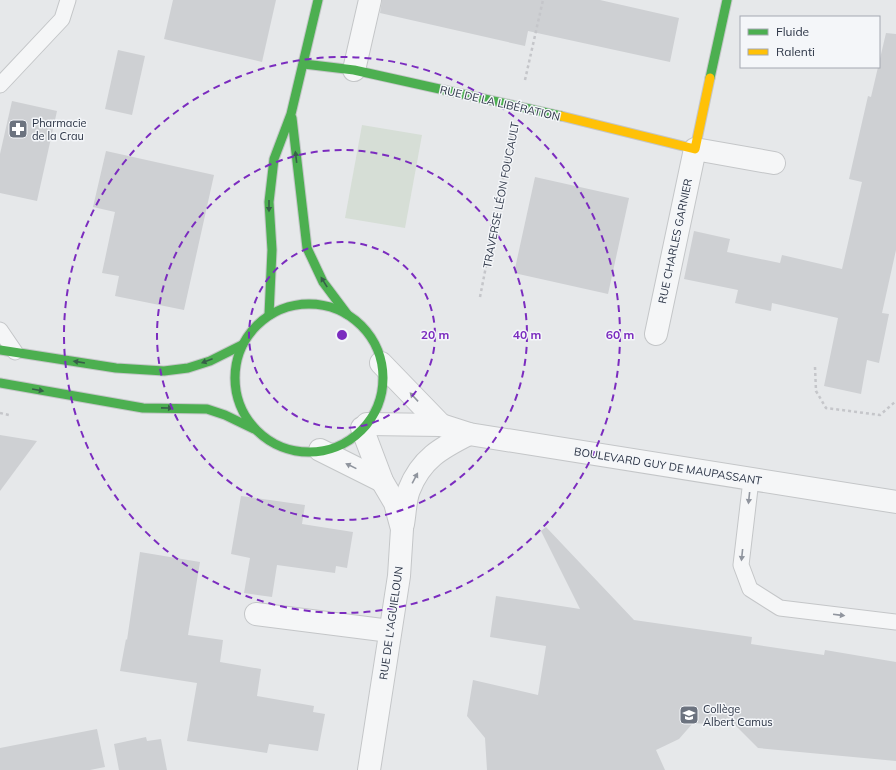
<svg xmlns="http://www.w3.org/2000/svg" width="896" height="770" font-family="Mulish,sans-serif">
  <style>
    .green { fill: #d6ded6 }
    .building { fill: #ced0d3 }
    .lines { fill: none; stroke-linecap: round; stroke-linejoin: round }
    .lane-casing { stroke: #c4c6c8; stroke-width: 17 }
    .street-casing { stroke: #c4c6c8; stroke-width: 24 }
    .fast-casing { stroke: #c4c6c8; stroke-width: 11 }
    .slow-casing { stroke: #c4c6c8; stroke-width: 11 }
    .path { stroke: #c5c6ca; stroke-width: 2.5; stroke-dasharray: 3 3; stroke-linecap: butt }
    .lane { stroke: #f5f6f7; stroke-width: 15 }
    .street { stroke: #f5f6f7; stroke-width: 22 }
    .fast { stroke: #4caf50; stroke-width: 9 }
    .slow { stroke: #ffc107; stroke-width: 9 }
    .oneway { fill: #375f49 }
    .oneway2 { fill: #90959e }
    .ring { fill: none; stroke: #7b2cbf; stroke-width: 2; stroke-dasharray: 7 5 }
    .labels { text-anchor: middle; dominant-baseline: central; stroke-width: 3; stroke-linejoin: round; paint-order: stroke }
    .street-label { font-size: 11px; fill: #2b3445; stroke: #f4f6f9 }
    .poi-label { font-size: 11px; fill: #2b3445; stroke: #f4f6f9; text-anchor: start }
    .centre { fill: #7b2cbf; stroke: #f4f6f9; stroke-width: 2 }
    .ring-label { font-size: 12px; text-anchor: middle; font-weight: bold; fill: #7b2cbf; stroke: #f4f6f9; stroke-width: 3; stroke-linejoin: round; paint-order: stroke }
  </style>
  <rect width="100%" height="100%" fill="#e6e8ea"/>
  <!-- green -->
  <path class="green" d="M362 125 422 135 405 228 345 218Z"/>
  <!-- building -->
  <g class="building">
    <path d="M173 0H276L262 62 164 39Z"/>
    <path d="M382 0H600L679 18 670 62 528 31 525 46 380 13Z"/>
    <path d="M886 33 896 34V250L882 313 889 314 879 363 867 360 861 394 824 386 838 318 772 303 771 311 735 303 738 290 684 279 694 231 730 239 727 252 780 263 782 255 842 269 862 182 849 179 868 96 871 97Z"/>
    <path d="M118 50 145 56 132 115 105 109Z"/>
    <path d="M12 101 57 111 37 201 0 193V154Z"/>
    <path d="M106 151 214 175 184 310 115 296 119 276 102 273 115 212 93 207Z"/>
    <path d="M535 177 629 198 608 294 514 273Z"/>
    <path d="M0 435 37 441 0 491Z"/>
    <path d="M241 496 305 505 302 524 353 532 347 568 336 566 335 573 277 565 272 597 244 593 250 558 231 554Z"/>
    <path d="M546 527 634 620 752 637 751 644 824 655 825 650 896 662V761L758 748 736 726 693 723 679 739 656 750 665 770H487L485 738 467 716 473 680 538 695 546 646 490 637 496 596 580 609 541 531Z"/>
    <path d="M140 552 200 562 188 635 223 640 220 662 261 669 257 696 314 706 313 712 325 714 318 751 269 744 267 753 187 741 197 683 120 671 126 639 127 640Z"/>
    <path d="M97 729 105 767 90 770H0V748Z"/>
    <path d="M146 737 147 741 161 739 167 770H119L114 744Z"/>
  </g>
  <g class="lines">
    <!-- lane casing -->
    <g class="lane-casing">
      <g id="lane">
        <path d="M0 85 62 19 68 0"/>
        <path d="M0 330 15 352"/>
        <path d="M751 480 741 565 750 589 780 608 896 622"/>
      </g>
    </g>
    <!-- street casing -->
    <g class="street-casing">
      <g id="street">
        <path d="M354 70 370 0"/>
        <path d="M656 334 695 149 774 163"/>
        <path d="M381 363 441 425"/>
        <path d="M367 424 441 425 469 434 896 502"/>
        <path d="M362 428 382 481 395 503 402 529 399 576 369 770"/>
        <path d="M320 450 382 481"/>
        <path d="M403 524C405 513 405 500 409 490 421 459 441 448 469 434"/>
        <path d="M256 614 390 631"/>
      </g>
    </g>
    <!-- fast casing -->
    <g class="fast-casing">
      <g id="fast">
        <path d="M304 64 354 70 561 116"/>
        <path d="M710 78 727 0"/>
        <path d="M292 118 307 248 323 282 347 314"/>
        <circle cx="309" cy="378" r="74"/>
        <path d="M269 315 272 250 269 202 274 159 291 114 318 0"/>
        <path d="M0 350 116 368 164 371 188 368 210 361 242 345"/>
        <path d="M0 383 143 408 207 409 225 415 254 429"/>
      </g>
    </g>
    <!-- slow casing -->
    <g class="slow-casing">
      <path id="slow" d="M561 116 695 149 710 78"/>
    </g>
    <!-- path -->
    <g class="path">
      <path d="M525 80 543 0"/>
      <path d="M480 297 512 133"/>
      <path d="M815 367 816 391 826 408 880 415 896 401"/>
      <path d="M0 413 9 415"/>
    </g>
    <!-- lane -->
    <use href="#lane" class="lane"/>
    <!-- street -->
    <use href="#street" class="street"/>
    <!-- fast -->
    <use href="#fast" class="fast"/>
    <!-- slow -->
    <use href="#slow" class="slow"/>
  </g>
  <!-- one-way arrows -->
  <defs><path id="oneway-solid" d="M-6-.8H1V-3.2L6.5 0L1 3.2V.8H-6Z"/></defs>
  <g class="oneway">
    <use href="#oneway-solid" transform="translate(296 157) rotate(-97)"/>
    <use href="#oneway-solid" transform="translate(269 206) rotate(90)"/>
    <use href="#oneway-solid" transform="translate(324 282) rotate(-122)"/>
    <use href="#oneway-solid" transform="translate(207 361) rotate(159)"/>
    <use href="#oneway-solid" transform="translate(79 362) rotate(-171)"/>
    <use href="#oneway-solid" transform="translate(38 390) rotate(10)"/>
    <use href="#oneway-solid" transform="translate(167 408) rotate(1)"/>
  </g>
  <g class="oneway2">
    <use href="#oneway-solid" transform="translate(414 397) rotate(-133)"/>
    <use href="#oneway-solid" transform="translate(351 466) rotate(-154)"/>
    <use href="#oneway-solid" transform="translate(415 478) rotate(-62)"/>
    <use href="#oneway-solid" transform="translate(749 498) rotate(96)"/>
    <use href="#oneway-solid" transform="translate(742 555) rotate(96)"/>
    <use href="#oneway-solid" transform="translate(839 615) rotate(7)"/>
  </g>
  <!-- distance rings -->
  <g class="ring">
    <circle cx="342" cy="335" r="93"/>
    <circle cx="342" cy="335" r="185"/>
    <circle cx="342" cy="335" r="278"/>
  </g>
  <!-- icons -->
  <defs>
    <g id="pharmacy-square" transform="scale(1)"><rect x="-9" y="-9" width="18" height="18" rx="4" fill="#6c737f" stroke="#f4f6f9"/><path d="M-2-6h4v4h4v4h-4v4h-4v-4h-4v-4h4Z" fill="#fff"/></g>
    <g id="school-square" transform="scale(1)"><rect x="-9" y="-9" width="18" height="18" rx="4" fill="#6c737f" stroke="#f4f6f9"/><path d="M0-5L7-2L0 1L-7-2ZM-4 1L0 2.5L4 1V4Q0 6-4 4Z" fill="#fff"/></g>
  </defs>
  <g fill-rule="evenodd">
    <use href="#pharmacy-square" x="18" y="129"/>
    <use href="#school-square" x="689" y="715"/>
  </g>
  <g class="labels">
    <!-- street labels -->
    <g class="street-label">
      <text transform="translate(500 103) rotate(13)">RUE DE LA LIBÉRATION</text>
      <text transform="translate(501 195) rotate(-79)">TRAVERSE LÉON FOUCAULT</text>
      <text transform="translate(675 241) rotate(-78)">RUE CHARLES GARNIER</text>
      <text transform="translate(668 466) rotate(9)">BOULEVARD GUY DE MAUPASSANT</text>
      <text transform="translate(391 623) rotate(-82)">RUE DE L'AGUIELOUN</text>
    </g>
    <!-- poi labels -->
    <g class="poi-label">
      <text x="32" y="123">Pharmacie<tspan x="32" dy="13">de la Crau</tspan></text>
      <text x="703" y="709">Collège<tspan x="703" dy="13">Albert Camus</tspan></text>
    </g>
  </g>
  <circle cx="342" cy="335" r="6" class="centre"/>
  <g class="ring-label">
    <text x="435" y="339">20 m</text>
    <text x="527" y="339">40 m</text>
    <text x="620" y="339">60 m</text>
  </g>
  <!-- legend -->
  <rect x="740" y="16" width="140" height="52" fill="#f4f6f9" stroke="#a4a8b1"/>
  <rect x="748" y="29" width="20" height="6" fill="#4caf50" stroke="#a4a8b1"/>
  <text x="776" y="36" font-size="12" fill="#2b3445">Fluide</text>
  <rect x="748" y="49" width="20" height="6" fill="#ffc107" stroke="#a4a8b1"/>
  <text x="776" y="56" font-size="12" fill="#2b3445">Ralenti</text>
</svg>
